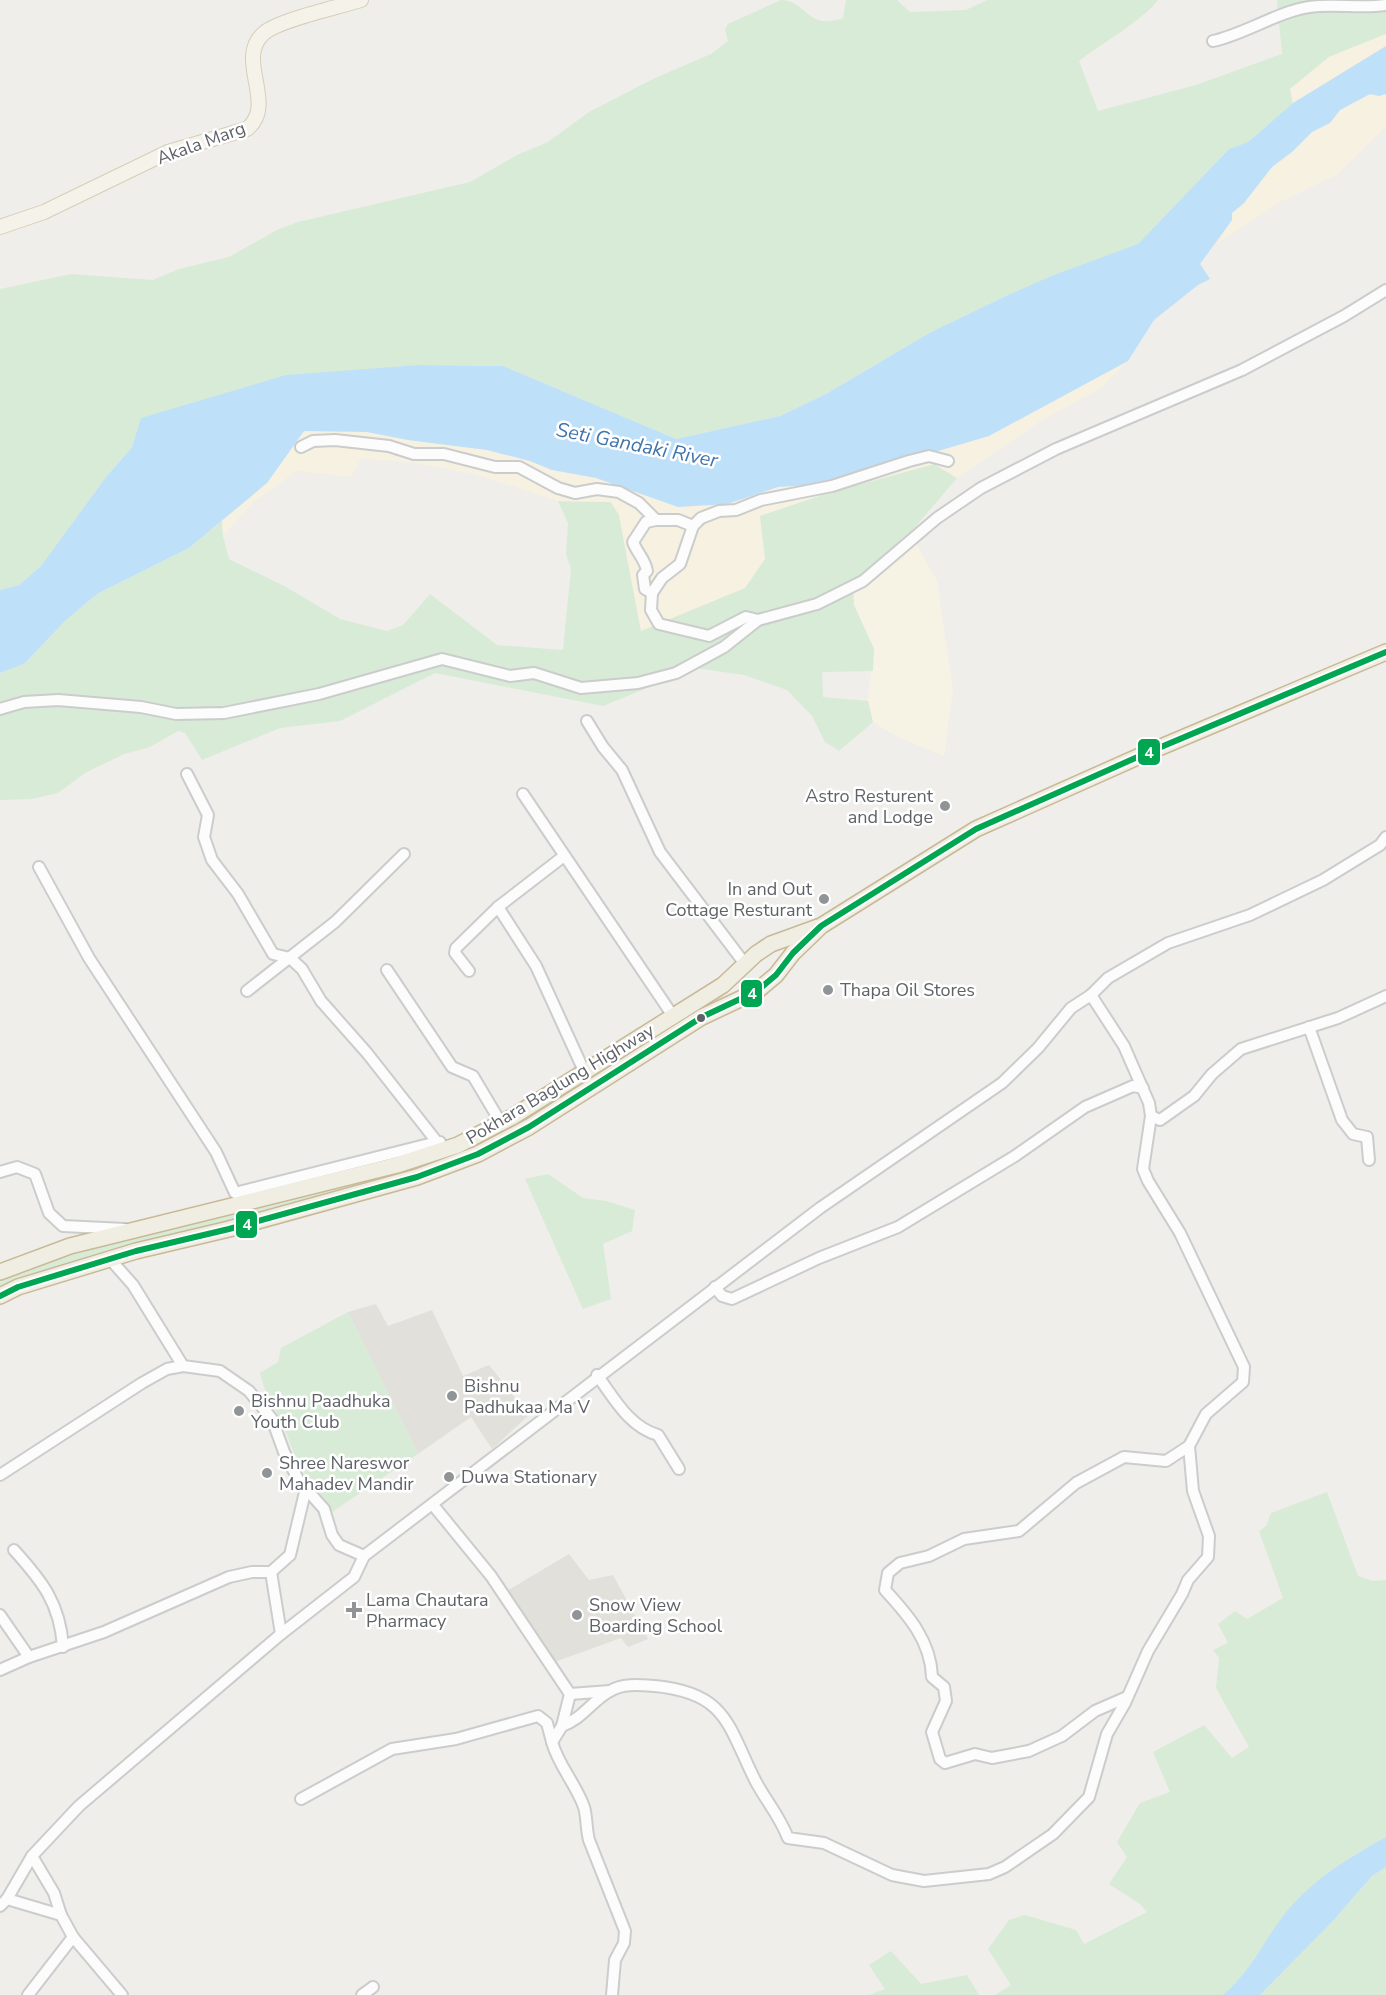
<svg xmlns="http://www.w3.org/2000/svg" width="1386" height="1995" font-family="'Nunito Sans',sans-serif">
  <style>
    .commercial { fill: #f7f3e4 }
    .education { fill: #e2e0da }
    .green { fill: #d8ebd6 }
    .sand { fill: #f6f1e1 }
    .water { fill: #bfe0f9 }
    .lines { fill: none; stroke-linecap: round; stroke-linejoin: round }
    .minor-casing { stroke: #cbcccc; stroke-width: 14 }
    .major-casing { stroke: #d7ceb8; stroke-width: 16 }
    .highway-casing { stroke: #c8b996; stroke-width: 18 }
    .minor { stroke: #fdfcfc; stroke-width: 10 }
    .major { stroke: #f4f2e9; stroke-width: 14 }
    .highway { stroke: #f0ede3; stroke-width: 15 }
    .bus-1-casing { stroke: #fff; stroke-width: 10 }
    .bus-1 { stroke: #00a651; stroke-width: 6 }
    .poi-dot { fill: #919496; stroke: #fff; stroke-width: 2 }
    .bus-dot { fill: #5f6368; stroke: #fff; stroke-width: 2 }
    .labels { text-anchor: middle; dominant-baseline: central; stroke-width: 5; stroke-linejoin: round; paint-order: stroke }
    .street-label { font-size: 18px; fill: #5f6368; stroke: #fff }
    .poi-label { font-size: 18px; fill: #5f6368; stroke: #fff; text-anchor: start }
    .water-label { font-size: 20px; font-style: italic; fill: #4174aa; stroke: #fff }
    .line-badge { stroke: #fff; stroke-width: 2 }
    .badge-label { font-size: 16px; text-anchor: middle; font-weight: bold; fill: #fff }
  </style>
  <rect width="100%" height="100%" fill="#efeeea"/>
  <!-- commercial -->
  <path class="commercial" d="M910 533 937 581 945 637 953 689 944 756 896 736 873 722 868 701 874 649 854 605 853 585Z"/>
  <!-- education -->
  <g class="education">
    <path d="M376 1304 388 1326 432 1310 463 1376 489 1365 529 1415 492 1449 471 1417 418 1454 348 1312Z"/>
    <path d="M569 1554 589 1580 613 1575 648 1639 628 1647 621 1638 552 1663 505 1592Z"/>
  </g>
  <!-- green -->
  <g class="green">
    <path d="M781 0C808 1 806 31 843 18L846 0H897L910 12 966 10 987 0H1158C1142 21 1102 43 1079 61L1098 111 1196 85 1282 54 1277 0H1386V34L1329 57 1290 89 1293 103 1248 142 1229 149 1138 244 1008 295 931 332 826 394 780 416 676 439 503 366 419 365 365 370 142 418 132 447 106 477 41 566 19 585 0 590V289L71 274 153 280 179 269 229 257 277 230 298 222 470 182 517 155 548 142 589 112 653 79 711 54 728 41 725 29 728 24Z"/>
    <path d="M934 464 957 478 910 533 853 585 854 605 874 649 873 671 822 672 823 697 868 701 873 722 839 751 825 742 812 716 787 690 744 675 696 668 603 706 435 673 340 721 280 728 202 760 185 733 178 731 150 747 124 754 85 773 58 793 32 799 0 800V673L24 664 65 621 97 594 189 548 222 521 223 536 229 559 286 587 340 619 387 631 403 625 430 594 497 645 563 650 571 569 566 554 568 523 558 501 611 502 619 515 641 630 765 559 759 516 828 493Z"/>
    <path d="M722 994 723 996 699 1013 519 1128 434 1167 66 1264 0 1287V1282L59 1259 114 1243 406 1168 469 1147 517 1121Z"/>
    <path d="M548 1174 583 1198 606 1201 635 1210 632 1231 603 1244 611 1299 583 1309 525 1179Z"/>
    <path d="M348 1312 418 1454 332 1512C326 1496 311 1486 303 1471 291 1452 287 1428 276 1411 268 1399 264 1388 260 1373L278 1362 281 1348Z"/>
    <path d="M1327 1492 1358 1576 1373 1581 1386 1580V1837L1352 1856 1286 1913 1235 1986 1223 1995H995L1011 1985 988 1949 1009 1920 1025 1915 1076 1930 1084 1944 1147 1912 1140 1904 1109 1884 1127 1857 1117 1842 1140 1803 1170 1792 1153 1752 1204 1725 1232 1758 1249 1747 1216 1688 1219 1658 1213 1650 1228 1643 1218 1624 1235 1611 1247 1619 1283 1598 1259 1531 1266 1526 1271 1513Z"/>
    <path d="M1386 1867V1995H1260L1333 1921 1372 1876Z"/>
    <path d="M891 1951 921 1984 967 1975 979 1995H869L885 1989 869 1965Z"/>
  </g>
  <!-- sand -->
  <g class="sand">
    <path d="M1386 34V46L1293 103 1290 89 1329 57Z"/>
    <path d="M1371 94 1379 96 1386 94V127L1336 175 1282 201 1217 244 1232 220V214L1244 203 1272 167 1292 152 1312 132 1330 123 1340 110Z"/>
    <path d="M1128 361 1101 388 1041 421 957 478 934 464 828 493 760 516 765 559 745 588 641 631 619 515 611 502 558 501 475 474 415 463 361 458 351 477 297 471 253 502 223 536 222 521 267 483 304 431 367 432 408 440 487 450 530 461 552 470 596 478 706 506 738 502 778 487 810 485 1084 384Z"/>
  </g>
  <!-- water -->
  <g class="water">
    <path d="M1386 46V94L1379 96 1370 94 1340 110 1330 123 1312 132 1292 152 1272 167 1244 203 1232 213V220L1200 264 1210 279 1198 285 1154 320 1128 361 989 436 857 475 810 485 778 487 727 504 678 507 596 478 552 470 530 461 487 450 408 440 367 432 304 431 267 483 189 548 97 594 65 621 24 664 0 673V590L19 585 41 566 106 477 132 447 141 418 286 375 419 365 503 366 676 439 780 416 826 394 931 332 1008 295 1054 275 1138 244 1229 149 1248 142 1293 103Z"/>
    <path d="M1386 1837V1867L1372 1876 1333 1921 1260 1995H1223C1250 1973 1265 1938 1287 1911 1315 1878 1348 1858 1386 1837Z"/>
  </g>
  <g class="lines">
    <!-- minor casing -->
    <g class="minor-casing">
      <g id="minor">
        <path d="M1213 41C1245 34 1277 12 1309 7 1335 3 1360 9 1386 5"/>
        <path d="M301 447 313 441 335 440 389 446 414 454H444L495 467H519L558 488 575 493 597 489 619 492 639 503 656 520H678L693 526"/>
        <path d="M652 593 645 589 643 575 647 571C645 559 637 553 633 542L646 522 656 520"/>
        <path d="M758 620 746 617 709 636 659 624 651 610 652 593 662 578 680 564 693 526 701 518 719 511 736 510 761 500 832 486 909 461 929 456 948 461"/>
        <path d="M0 709 24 702 58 700 141 707 176 714 224 713 319 694 442 659 510 676 534 673 581 688 638 683 676 673 724 647 758 620 817 604 863 581 937 518 981 488 1056 449 1242 370 1344 316 1386 290"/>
        <path d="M587 721 603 747 622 770 660 852 745 964"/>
        <path d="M187 774 208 815 204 837 212 860 238 894 273 954 290 958 302 969 321 1001 367 1053 437 1142H440"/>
        <path d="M523 794 673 1016"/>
        <path d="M39 867 89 958 216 1152 235 1193 437 1142"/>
        <path d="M498 907 536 966 584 1071"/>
        <path d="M387 970 452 1067 473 1076 501 1123"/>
        <path d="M469 971 455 953 456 948 498 907 564 856"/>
        <path d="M247 991 335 922 404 854"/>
        <path d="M1309 1027 1342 1120 1353 1134 1367 1137 1369 1160"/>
        <path d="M1151 1116 1160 1120 1194 1096 1212 1074 1241 1049 1338 1018 1386 996"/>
        <path d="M0 1172 17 1167 35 1174 49 1213 63 1226 125 1229"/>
        <path d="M110 1259 133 1285 183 1366 220 1371 249 1391 272 1419 284 1452 299 1481 324 1509 332 1535 339 1545 364 1556"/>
        <path d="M715 1287 722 1296 732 1299 819 1258 898 1227 1015 1156 1085 1107 1133 1086 1143 1088"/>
        <path d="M597 1375C614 1398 629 1427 658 1435L679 1469"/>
        <path d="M0 1475 142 1383 167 1369 183 1366"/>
        <path d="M433 1505 491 1576 570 1694 562 1726 552 1742C558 1765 576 1784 584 1807 587 1817 586 1829 589 1840L625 1931 624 1943 615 1960 612 1995"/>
        <path d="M14 1550C42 1581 60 1603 63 1647"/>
        <path d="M271 1572 281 1634"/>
        <path d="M0 1615 29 1657"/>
        <path d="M0 1670 29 1657 104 1632 229 1577 252 1572H271L290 1555 306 1488"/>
        <path d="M570 1694 610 1691"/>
        <path d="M1127 1697 1095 1711 1062 1736 1029 1751 992 1758 975 1754 945 1763 940 1759 932 1732 946 1701 944 1687 932 1677C931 1641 908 1615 885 1590L888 1573 900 1563 929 1556 964 1539 1019 1531 1076 1483 1124 1457 1166 1461 1189 1446"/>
        <path d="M562 1726C582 1719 592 1701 610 1691 623 1683 640 1685 655 1686 728 1693 728 1727 756 1782 767 1802 780 1817 788 1838L824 1843 892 1875 924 1881 989 1874 1005 1867 1053 1834 1089 1797 1107 1734 1125 1703 1148 1651 1182 1594 1188 1580 1208 1557 1209 1536 1193 1491 1189 1446 1206 1414 1243 1382 1244 1367 1180 1233 1148 1181 1143 1169 1151 1116 1149 1103 1124 1046 1091 995"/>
        <path d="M301 1799 392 1749 456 1739 538 1716 547 1723 552 1742"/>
        <path d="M32 1856 54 1893 61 1915"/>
        <path d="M7 1899 61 1915 73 1937 122 1995"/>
        <path d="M0 1906 7 1899 32 1856 79 1806 281 1634 354 1577 364 1556 820 1208 1002 1083 1038 1048 1071 1008 1091 995 1108 978 1168 943 1250 915 1323 880 1380 845 1386 837"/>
        <path d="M28 1995 73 1937"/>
        <path d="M362 1995 373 1987"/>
      </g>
    </g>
    <!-- major casing -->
    <g class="major-casing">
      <path id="major" d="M0 227 44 212 168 152 247 129C278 104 234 59 264 33 279 20 339 7 361 0"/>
    </g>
    <!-- highway casing -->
    <g class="highway-casing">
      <g id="highway">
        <path d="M0 1272 70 1246 397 1165 458 1145 514 1116 723 985 756 954 771 944 818 927"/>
        <path d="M0 1296 18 1287 136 1251 229 1229 417 1177 478 1154 529 1127 702 1017 757 991 776 975 793 953 821 926 976 829 1142 755 1386 652"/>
      </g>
    </g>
    <!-- minor -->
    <use href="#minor" class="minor"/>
    <!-- major -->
    <use href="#major" class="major"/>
    <!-- highway -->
    <use href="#highway" class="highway"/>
    <!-- bus-1 casing -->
    <g class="bus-1-casing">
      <path id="bus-1" d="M0 1296 18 1287 136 1251 229 1229 417 1177 478 1154 529 1127 702 1017 757 991 776 975 793 953 821 926 976 829 1142 755 1386 652"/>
    </g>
    <!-- bus-1 -->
    <use href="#bus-1" class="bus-1"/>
  </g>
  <!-- markers -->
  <g class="poi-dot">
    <circle cx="945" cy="806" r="6"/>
    <circle cx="824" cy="899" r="6"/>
    <circle cx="828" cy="990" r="6"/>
    <circle cx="452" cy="1396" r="6"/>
    <circle cx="239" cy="1411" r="6"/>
    <circle cx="267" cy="1473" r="6"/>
    <circle cx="449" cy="1477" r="6"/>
    <path d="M351 1601h6v6h6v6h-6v6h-6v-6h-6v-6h6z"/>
    <circle cx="577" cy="1615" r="6"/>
  </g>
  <circle class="bus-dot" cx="701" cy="1018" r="5"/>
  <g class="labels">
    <!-- street labels -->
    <g class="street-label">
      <text transform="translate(201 143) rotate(-20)">Akala Marg</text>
      <text transform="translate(560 1084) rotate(-31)">Pokhara Baglung Highway</text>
    </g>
    <!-- poi labels -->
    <g class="poi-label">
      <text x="933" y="796" text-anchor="end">Astro Resturent<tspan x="933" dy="21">and Lodge</tspan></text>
      <text x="812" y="889" text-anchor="end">In and Out<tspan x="812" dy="21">Cottage Resturant</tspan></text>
      <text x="840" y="990">Thapa Oil Stores</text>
      <text x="464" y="1386">Bishnu<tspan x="464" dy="21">Padhukaa Ma V</tspan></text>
      <text x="251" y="1401">Bishnu Paadhuka<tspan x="251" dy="21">Youth Club</tspan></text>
      <text x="279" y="1463">Shree Nareswor<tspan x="279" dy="21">Mahadev Mandir</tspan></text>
      <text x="461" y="1477">Duwa Stationary</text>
      <text x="366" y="1600">Lama Chautara<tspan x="366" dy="21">Pharmacy</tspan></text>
      <text x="589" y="1605">Snow View<tspan x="589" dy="21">Boarding School</tspan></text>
    </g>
    <!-- water labels -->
    <g class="water-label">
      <text transform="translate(637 445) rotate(11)">Seti Gandaki River</text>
    </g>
  </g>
  <g class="line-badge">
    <rect x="1137" y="738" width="24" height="28" rx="6" fill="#00a651"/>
    <rect x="740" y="979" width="23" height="29" rx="6" fill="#00a651"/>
    <rect x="235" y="1210" width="23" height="29" rx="6" fill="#00a651"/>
  </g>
  <g class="badge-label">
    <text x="1149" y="758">4</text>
    <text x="752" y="999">4</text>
    <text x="247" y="1230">4</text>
  </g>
</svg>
